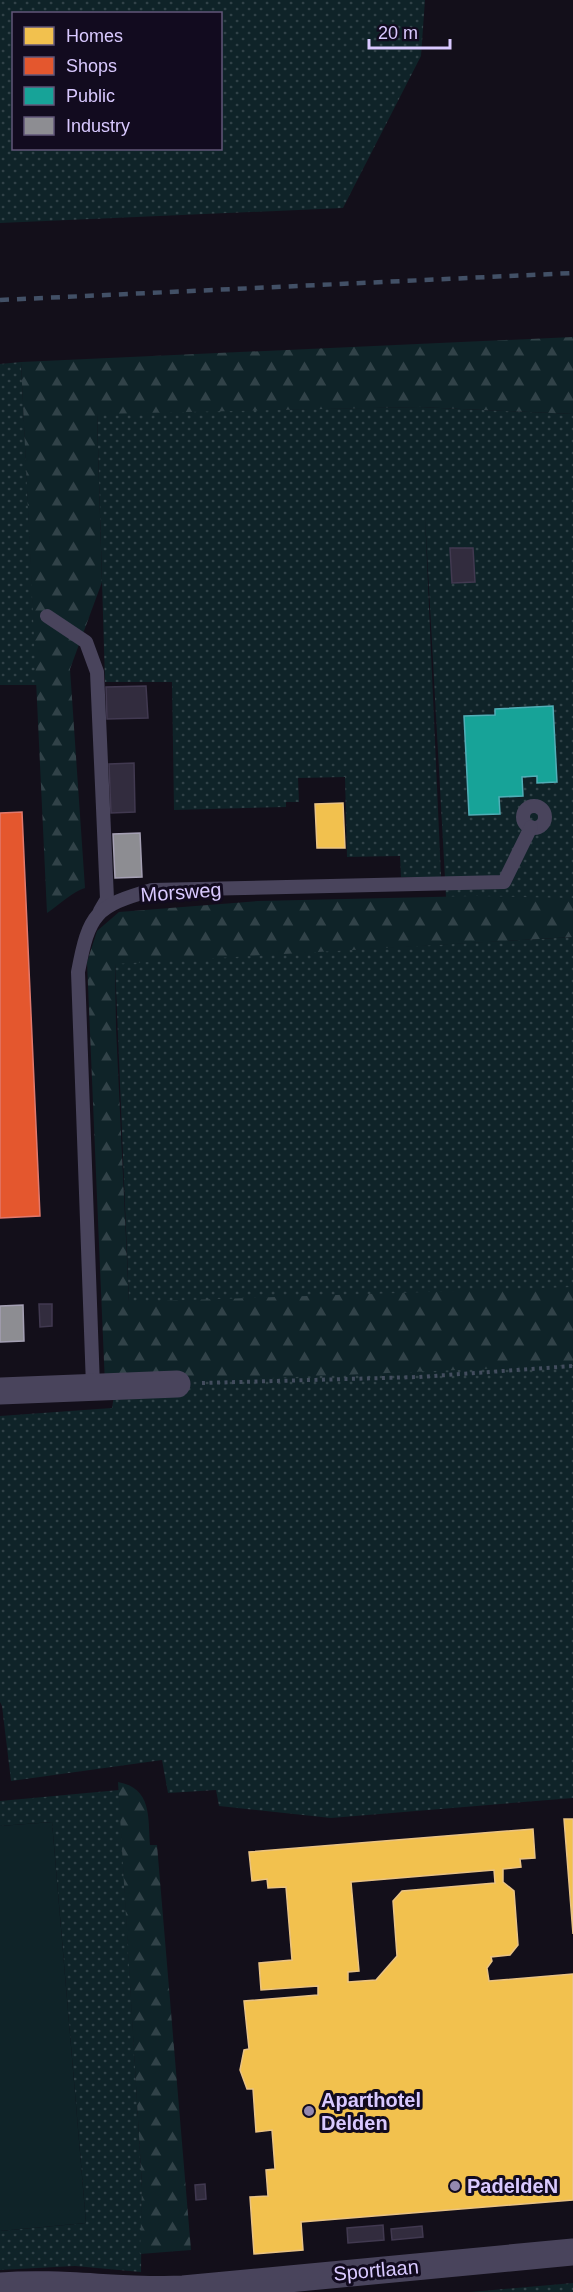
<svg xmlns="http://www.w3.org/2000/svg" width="573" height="2292" font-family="Helvetica,sans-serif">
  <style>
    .grass { fill: url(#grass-dots); fill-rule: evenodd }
    .forest { fill: url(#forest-firs) }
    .garden { fill: #0f2328 }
    .homes { fill: #f2c14e; stroke: #eac383; stroke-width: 1.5; fill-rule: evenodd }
    .shops { fill: #e4572e; stroke: #e1796d; stroke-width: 1.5 }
    .public { fill: #17a398; stroke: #51aeb7; stroke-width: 1.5 }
    .industry { fill: #8d8d92; stroke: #a49fb3; stroke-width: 1.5 }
    .building { fill: #322c3e; stroke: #413950; stroke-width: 1.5 }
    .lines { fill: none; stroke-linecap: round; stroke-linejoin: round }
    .path { stroke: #434d5e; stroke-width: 4; stroke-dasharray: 3 4.5; stroke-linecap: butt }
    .lane { stroke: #49445c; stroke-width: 14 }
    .street { stroke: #49445c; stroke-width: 27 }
    .rail { stroke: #425066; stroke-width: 4.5; stroke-dasharray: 9 8; stroke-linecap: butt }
    .poi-dot { fill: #9488af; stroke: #120b1f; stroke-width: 2 }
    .labels { text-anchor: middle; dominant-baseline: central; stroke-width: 6; stroke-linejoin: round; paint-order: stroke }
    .street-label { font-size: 20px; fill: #d9c9ff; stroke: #120b1f }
    .poi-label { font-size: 20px; font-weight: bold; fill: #d9c9ff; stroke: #120b1f; text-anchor: start }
  </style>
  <defs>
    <pattern id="grass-dots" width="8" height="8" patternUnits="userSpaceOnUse" patternTransform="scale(1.5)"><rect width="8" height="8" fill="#0f2328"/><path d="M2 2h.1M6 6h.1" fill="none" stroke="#314248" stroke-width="1.8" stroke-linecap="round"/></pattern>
    <pattern id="forest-firs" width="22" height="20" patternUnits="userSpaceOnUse" patternTransform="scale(1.5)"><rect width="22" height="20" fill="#0f2328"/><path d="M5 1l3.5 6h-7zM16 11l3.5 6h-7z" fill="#314248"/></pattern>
  </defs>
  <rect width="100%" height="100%" fill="#130f1a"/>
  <!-- grass -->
  <g class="grass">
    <path d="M0 0H425L421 56 343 208 0 223ZM14 14H220V148H14Z"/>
    <path d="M21 362 37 685H0V364Z"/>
    <path d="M419 407 573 414V899L446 897 425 516 441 877H401L400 856 347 857 345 777 298 778 299 802H286V807L174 810 172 682H105L97 413Z"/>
    <path d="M573 937V1798L331 1818 219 1806 216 1790 168 1793 162 1760 11 1781 2 1706 0 1702V1416L112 1408 129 1302 115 963Z"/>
    <path d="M119 1790 142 2187 141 2272 75 2266 0 2270V2231L86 2223 52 1822 0 1826V1801Z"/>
    <path d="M573 2283V2292H470Z"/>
  </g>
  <!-- forest -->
  <g class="forest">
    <path d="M573 337V414L419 407 97 414 102 582 70 669 85 888C73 891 58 906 47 913L21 362Z"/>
    <path d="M476 896 573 898V937L115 964 116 1028 129 1302 573 1287V1365L105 1385 87 962 97 931 119 912 258 901Z"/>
    <path d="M118 1782C152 1788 148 1817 150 1845H157L191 2250 140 2254 142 2187Z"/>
  </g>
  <!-- garden -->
  <path class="garden" d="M52 1822 86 2223 0 2231V1826Z"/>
  <!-- homes -->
  <g class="homes">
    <path d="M343 803 345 848H317L315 804Z"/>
    <path d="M564 1819H573V1934Z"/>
    <path d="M533 1829 535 1858 520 1859 521 1867 503 1869V1882L514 1891 518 1945 510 1955 491 1957 492 1961 487 1968 489 1981 573 1974V2200L301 2222 303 2250 254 2254 250 2197 268 2196 266 2170 275 2169 272 2130 256 2132 253 2089H247L240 2070 244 2050 249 2049 244 2001 318 1995V1986L261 1990 259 1963 292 1960 286 1887 268 1888 267 1879 252 1881 249 1852ZM494 1870 495 1883 402 1891 393 1901 397 1956 376 1980 348 1982V1972L359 1971 351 1882Z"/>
  </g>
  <!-- shops -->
  <path class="shops" d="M22 812 40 1216 0 1218V813Z"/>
  <!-- public -->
  <path class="public" d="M553 706 557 782 537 783V776L522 777 523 796 499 797 500 814 469 815 464 716 495 715V709Z"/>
  <!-- industry -->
  <g class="industry">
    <path d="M140 833 142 877 115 878 113 834Z"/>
    <path d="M23 1305 24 1341 0 1342V1306Z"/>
  </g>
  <!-- building -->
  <g class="building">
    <path d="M450 548H473L475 582 452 583Z"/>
    <path d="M146 686 148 718 107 719 106 687Z"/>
    <path d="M134 763 135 812 111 813 109 764Z"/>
    <path d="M39 1304H52V1326L40 1327Z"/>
    <path d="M205 2184 206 2199 196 2200 195 2185Z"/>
    <path d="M383 2225 384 2240 348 2243 347 2228Z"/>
    <path d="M422 2226 423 2237 392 2240 391 2229Z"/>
  </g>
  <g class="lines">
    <!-- path -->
    <path class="path" d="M202 1383 419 1377 573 1366"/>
    <!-- lane -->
    <g class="lane">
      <path d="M47 616 86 642 97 672 107 899 100 911"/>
      <circle cx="534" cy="817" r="11"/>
      <path d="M93 1386 78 972C89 914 95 906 152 890L504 882 531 827"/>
    </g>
    <!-- street -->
    <g class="street">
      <path d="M0 1391 177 1384"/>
      <path d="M0 2286C61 2281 122 2292 183 2289L573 2252"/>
    </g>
    <!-- rail -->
    <path class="rail" d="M0 300 573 273"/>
  </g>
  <!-- markers -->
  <g class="poi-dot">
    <circle cx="309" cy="2111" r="6"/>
    <circle cx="455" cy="2186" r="6"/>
  </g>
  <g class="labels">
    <!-- street labels -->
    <g class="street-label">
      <text transform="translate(181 892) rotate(-4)">Morsweg</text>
      <text transform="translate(376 2270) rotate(-5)">Sportlaan</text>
    </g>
    <!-- poi labels -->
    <g class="poi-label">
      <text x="321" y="2100">Aparthotel<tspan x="321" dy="23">Delden</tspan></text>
      <text x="467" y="2186">PadeldeN</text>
    </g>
  </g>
  <!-- legend -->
  <rect x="12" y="12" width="210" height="138" fill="#120b1f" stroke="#625779" stroke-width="1.5"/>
  <rect x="24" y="27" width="30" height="18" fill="#f2c14e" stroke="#625779" stroke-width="1.5"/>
  <text x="66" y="42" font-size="18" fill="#d9c9ff">Homes</text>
  <rect x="24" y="57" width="30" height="18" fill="#e4572e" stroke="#625779" stroke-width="1.5"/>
  <text x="66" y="72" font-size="18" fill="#d9c9ff">Shops</text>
  <rect x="24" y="87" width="30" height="18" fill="#17a398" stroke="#625779" stroke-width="1.5"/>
  <text x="66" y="102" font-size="18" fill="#d9c9ff">Public</text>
  <rect x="24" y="117" width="30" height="18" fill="#8d8d92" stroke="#625779" stroke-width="1.5"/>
  <text x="66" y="132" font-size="18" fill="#d9c9ff">Industry</text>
  <!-- scale -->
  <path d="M369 39v9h81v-9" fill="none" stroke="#d9c9ff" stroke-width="3"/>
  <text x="378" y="39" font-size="18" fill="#d9c9ff" stroke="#120b1f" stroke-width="4.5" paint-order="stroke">20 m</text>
</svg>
